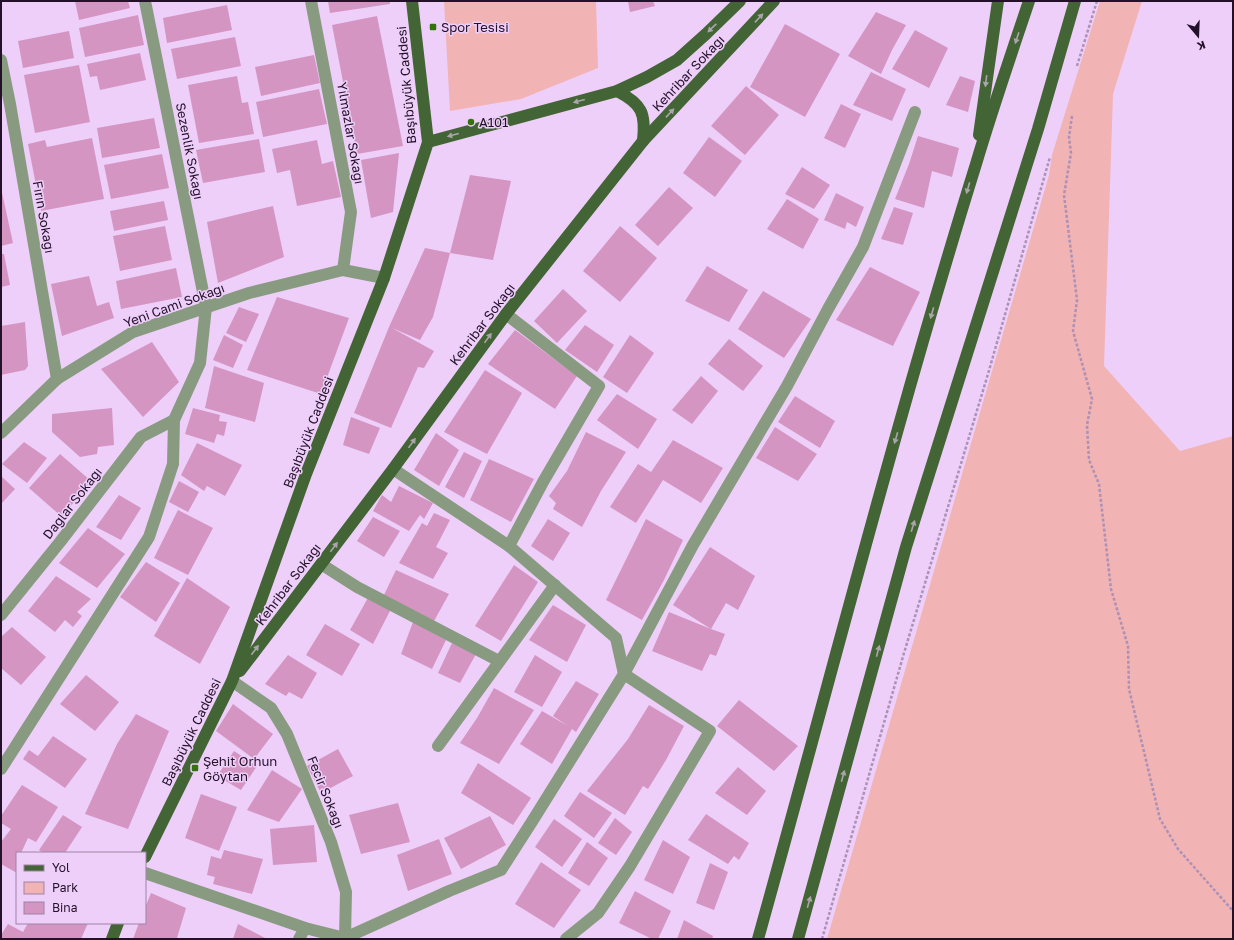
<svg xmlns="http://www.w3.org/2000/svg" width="1234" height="940" font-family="'Golos Text',sans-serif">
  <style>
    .green { fill: #f1b3b4 }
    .building { fill: #d495c3 }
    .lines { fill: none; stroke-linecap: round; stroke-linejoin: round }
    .path { stroke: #ac91b5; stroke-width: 2.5; stroke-dasharray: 3 2; stroke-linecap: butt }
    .minor { stroke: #889b81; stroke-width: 12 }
    .major { stroke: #436435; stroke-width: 12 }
    .oneway { fill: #aaa4ab }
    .poi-dot { fill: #33720c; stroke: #eecff9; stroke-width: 1.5 }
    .labels { text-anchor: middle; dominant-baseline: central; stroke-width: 3; stroke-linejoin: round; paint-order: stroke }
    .poi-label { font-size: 13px; fill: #231029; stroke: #eecff9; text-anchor: start }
    .street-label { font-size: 13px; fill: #231029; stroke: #eecff9 }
  </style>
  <rect width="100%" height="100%" fill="#eecff9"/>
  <!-- green -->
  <g class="green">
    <path d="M444 1H596L598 68 521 99 450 111Z"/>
    <path d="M1100 1H1142L1113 94 1104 366 1180 451 1233 436V939H827L1049 175 1052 155Z"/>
  </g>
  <!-- building -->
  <g class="building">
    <path d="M75 1H128L130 8 79 20Z"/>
    <path d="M328 1H390V4L330 13Z"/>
    <path d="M628 1H653L655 6 630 12Z"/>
    <path d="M227 5 232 30 167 43 163 18Z"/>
    <path d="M876 12 906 25 892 50 881 74 848 56Z"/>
    <path d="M138 15 144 45 85 57 79 28Z"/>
    <path d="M377 16 403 146 357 154 332 25Z"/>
    <path d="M785 24 840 54 805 117 750 87Z"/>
    <path d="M915 30 948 48 929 88 892 69Z"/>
    <path d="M69 31 74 58 23 68 18 41Z"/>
    <path d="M235 37 241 66 177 79 171 49Z"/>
    <path d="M140 53 146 80 100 90 97 76 90 77 87 64Z"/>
    <path d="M314 55 320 83 261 96 255 67Z"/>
    <path d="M79 65 90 122 35 133 24 75Z"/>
    <path d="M871 72 906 89 892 121 853 105Z"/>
    <path d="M237 76 242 103 248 102 254 134 199 143 188 85Z"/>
    <path d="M960 76 975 81 968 112 946 105Z"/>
    <path d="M746 86 779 115 745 155 711 126Z"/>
    <path d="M319 89 327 124 263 137 256 102Z"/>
    <path d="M841 104 861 114 845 148 824 138Z"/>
    <path d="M154 118 160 148 102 158 97 128Z"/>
    <path d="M918 136 959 148 952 177 932 171 924 208 895 199 909 164Z"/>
    <path d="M709 137 742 161 715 197 683 173Z"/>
    <path d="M92 138 104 199 41 211 28 144 45 140 47 147Z"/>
    <path d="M259 139 265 172 203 183 196 150Z"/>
    <path d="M317 140 322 164 333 161 341 197 297 206 290 170 277 173 272 149Z"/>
    <path d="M399 153 393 212 371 218 361 160Z"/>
    <path d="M162 154 169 188 111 199 104 165Z"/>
    <path d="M802 167 830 185 814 209 785 194Z"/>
    <path d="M470 175 511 181 493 260 450 253 433 317 420 340 392 328 434 351 424 368 418 367 391 428 354 413 389 327 425 248 450 253Z"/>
    <path d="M669 187 693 208 658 246 635 225Z"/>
    <path d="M1 188 13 243 1 246Z"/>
    <path d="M836 193 864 207 856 227 847 222 845 229 824 220Z"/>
    <path d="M787 199 819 219 803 249 767 229Z"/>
    <path d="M164 201 168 220 114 231 110 211Z"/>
    <path d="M273 206 284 257 218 283 207 222Z"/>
    <path d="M894 207 913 213 903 245 881 239Z"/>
    <path d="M165 226 172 260 120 271 113 236Z"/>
    <path d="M620 226 657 258 620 302 583 271Z"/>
    <path d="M1 254H4L10 285 1 287Z"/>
    <path d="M707 266 748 290 729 322 685 301Z"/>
    <path d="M870 267 920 292 893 346 836 320Z"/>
    <path d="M176 268 182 297 121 309 116 281Z"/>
    <path d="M89 276 97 306 109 302 114 318 62 336 51 284Z"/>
    <path d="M563 289 587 311 557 343 534 321Z"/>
    <path d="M763 291 811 319 784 358 738 329Z"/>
    <path d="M277 297 349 318 321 394 247 370Z"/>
    <path d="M239 307 259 314 246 342 226 333Z"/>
    <path d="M25 322 28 366 25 370 1 375V326Z"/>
    <path d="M585 325 614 345 597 372 565 350Z"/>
    <path d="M515 330 577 376 555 409 488 364Z"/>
    <path d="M224 335 243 345 233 368 213 360Z"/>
    <path d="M630 335 654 353 627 393 603 377Z"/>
    <path d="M729 339 763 366 743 391 708 364Z"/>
    <path d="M152 342 179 382 143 417 101 369Z"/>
    <path d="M214 366 264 383 255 422 205 408Z"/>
    <path d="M485 370 522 393 487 454 444 432Z"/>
    <path d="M701 376 718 391 692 424 672 410Z"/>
    <path d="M617 394 657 419 638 449 597 420Z"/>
    <path d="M795 396 835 421 820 448 778 422Z"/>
    <path d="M112 408 114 445 98 447 97 454 80 457 52 432V414Z"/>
    <path d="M193 408 220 415 219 421 227 422 224 436 217 434 214 443 185 434Z"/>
    <path d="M351 417 380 428 369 454 343 445Z"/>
    <path d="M775 427 817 454 798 481 756 458Z"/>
    <path d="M586 432 626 452 601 491 582 527 553 509 556 503 549 496 567 471Z"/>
    <path d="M436 433 459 450 439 486 414 470Z"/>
    <path d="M673 440 723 468 701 503 663 480 636 523 610 507 638 464 651 472Z"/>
    <path d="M24 442 47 458 27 483 2 464Z"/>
    <path d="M197 443 242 465 225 496 207 486 204 491 181 475Z"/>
    <path d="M464 452 482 461 464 498 445 487Z"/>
    <path d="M60 454 91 481 62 517 29 488Z"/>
    <path d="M489 459 534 479 511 522 470 500Z"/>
    <path d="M1 476 15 489 1 504Z"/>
    <path d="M179 481 199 492 188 512 169 502Z"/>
    <path d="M399 486 433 503 424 519 420 515 409 531 373 511 382 495 391 502Z"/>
    <path d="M119 495 141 508 121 540 96 527Z"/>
    <path d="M178 510 213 528 188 575 154 558Z"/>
    <path d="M434 513 450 520 436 547 448 553 433 579 399 563 422 523 427 526Z"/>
    <path d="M373 517 400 531 384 557 357 541Z"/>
    <path d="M548 519 570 533 553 561 531 546Z"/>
    <path d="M646 519 683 540 664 580 642 620 606 600Z"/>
    <path d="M88 528 125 554 97 588 59 563Z"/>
    <path d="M710 547 755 576 738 610 726 603 711 629 725 634 716 656 710 654 702 671 652 651 669 612 711 629 673 605Z"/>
    <path d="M146 562 180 583 156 622 120 597Z"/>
    <path d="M514 565 538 582 501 641 475 626Z"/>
    <path d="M396 570 449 594 434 621 383 597Z"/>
    <path d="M56 576 91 599 77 612 82 616 73 627 65 620 55 632 28 611Z"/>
    <path d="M187 578 230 607 200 664 154 636Z"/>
    <path d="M369 596 391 609 373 644 350 630Z"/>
    <path d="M553 605 586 625 567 662 529 640Z"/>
    <path d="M413 622 446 640 432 669 401 654Z"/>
    <path d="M325 624 360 644 342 676 306 655Z"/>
    <path d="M12 627 46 657 21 685 1 668V637Z"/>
    <path d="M452 643 476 654 460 683 438 673Z"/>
    <path d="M288 655 317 673 302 699 289 692 286 696 265 684Z"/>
    <path d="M535 655 562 672 542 707 514 692Z"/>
    <path d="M86 675 119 702 95 731 60 704Z"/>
    <path d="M576 681 599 694 576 732 572 729 552 764 520 744 542 711 568 726 553 716Z"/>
    <path d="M494 688 534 710 499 764 460 743 477 718Z"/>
    <path d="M739 700 798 746 774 771 717 726Z"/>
    <path d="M233 704 273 734 254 759 216 731Z"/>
    <path d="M649 705 684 726 666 760 648 789 643 786 625 815 587 791 628 739Z"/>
    <path d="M136 714 169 731 128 829 85 814 117 744Z"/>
    <path d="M53 736 87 759 65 788 23 759 29 750 38 756Z"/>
    <path d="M338 749 353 776 321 793 307 766Z"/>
    <path d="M234 751 257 766 241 790 217 776Z"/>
    <path d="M478 763 531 798 513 825 461 793Z"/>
    <path d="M738 767 766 791 747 815 715 793Z"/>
    <path d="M272 770 302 789 279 822 247 810Z"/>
    <path d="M22 785 58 807 36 842 28 838 21 853H17V873L1 864V842L11 829 1 823V816Z"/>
    <path d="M580 792 612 813 594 838 564 816Z"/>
    <path d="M201 794 237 807 219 851 185 838Z"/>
    <path d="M398 803 410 842 361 854 349 815Z"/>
    <path d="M706 814 749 843 739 860 734 856 728 864 688 840Z"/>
    <path d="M63 815 82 827 65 853H43L39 850Z"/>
    <path d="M490 816 506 845 461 869 444 838Z"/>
    <path d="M615 818 632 832 616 855 598 843Z"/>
    <path d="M554 819 582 839 562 867 535 847Z"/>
    <path d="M314 825 317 862 273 865 270 829Z"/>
    <path d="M439 839 452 874 408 891 397 855Z"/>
    <path d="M663 840 690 857 673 894 644 880Z"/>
    <path d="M587 842 608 858 589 886 568 873Z"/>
    <path d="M224 850 263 859 252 894 213 884 215 877 207 875 211 856 221 859Z"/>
    <path d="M541 862 581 890 554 928 515 904Z"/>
    <path d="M710 863 728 872 714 910 696 903Z"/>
    <path d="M635 891 671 911 658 939H652L619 923Z"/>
    <path d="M151 893 186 908 177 938 180 939H133L139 923H145V908Z"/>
    <path d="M684 920 713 936 712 939H677Z"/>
    <path d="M28 923H88L81 939H1V935L8 924 23 932Z"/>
    <path d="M238 924 267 939H233Z"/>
  </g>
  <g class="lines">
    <!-- path -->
    <g class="path">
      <path d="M1077 66 1097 1"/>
      <path d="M1072 116 1069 137 1071 153 1064 195 1077 300 1073 331 1092 399 1087 425 1089 460 1099 484 1111 589 1128 646 1129 689 1160 819 1178 849 1233 911"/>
      <path d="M822 939 904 653 988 374 1050 157"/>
    </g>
    <!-- minor -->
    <g class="minor">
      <path d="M311 1 351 212 343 270"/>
      <path d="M1 60 10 104 57 379"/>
      <path d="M506 314 599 386 543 482 509 546"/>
      <path d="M1 433 57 379 133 332 249 293 343 270 384 278"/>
      <path d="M393 469 509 546 616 638 624 674 710 731 630 866 598 913 566 939"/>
      <path d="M321 564 357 587 499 661"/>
      <path d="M1 615 60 542 141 437 174 420"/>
      <path d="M232 681 271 708 287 734 331 842 346 892 345 938 347 939"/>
      <path d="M438 746 555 585"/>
      <path d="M1 769 149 537 173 464 174 420 200 363 206 307 145 1"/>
      <path d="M145 873 305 928 345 938 449 891 501 870 533 820 624 674 693 545 787 386 828 309 863 247 915 112"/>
      <path d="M299 939 305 928"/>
    </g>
    <!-- major -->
    <g class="major">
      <path d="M617 91C642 104 646 113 643 141"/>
      <path d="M979 135 998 1"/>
      <path d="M428 142 617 91 647 77 677 60 706 34 740 1"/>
      <path d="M240 671 393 469 506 314 643 141 774 1"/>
      <path d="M145 857 232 681 306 474 384 278 428 142 412 1"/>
      <path d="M112 939 118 923"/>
      <path d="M758 939C830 681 896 421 976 164 992 110 1011 55 1029 1"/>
      <path d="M798 939 906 547 1038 129 1075 1"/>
    </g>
  </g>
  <!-- one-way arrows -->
  <defs><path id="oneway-solid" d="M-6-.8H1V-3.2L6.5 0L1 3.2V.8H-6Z"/></defs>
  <g class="oneway">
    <use href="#oneway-solid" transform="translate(759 18) rotate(-47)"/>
    <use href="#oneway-solid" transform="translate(712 28) rotate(136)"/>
    <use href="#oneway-solid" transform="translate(1017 38) rotate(108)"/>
    <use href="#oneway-solid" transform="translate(986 81) rotate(97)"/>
    <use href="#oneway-solid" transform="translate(579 101) rotate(165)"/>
    <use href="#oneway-solid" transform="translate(670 113) rotate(-47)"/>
    <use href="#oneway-solid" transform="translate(453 135) rotate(165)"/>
    <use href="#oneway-solid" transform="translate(968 188) rotate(106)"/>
    <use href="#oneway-solid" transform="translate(932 313) rotate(106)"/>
    <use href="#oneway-solid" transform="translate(488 338) rotate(-54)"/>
    <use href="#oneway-solid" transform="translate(896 438) rotate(106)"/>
    <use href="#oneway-solid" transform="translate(412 443) rotate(-54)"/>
    <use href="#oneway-solid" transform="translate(913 526) rotate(-73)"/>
    <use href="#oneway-solid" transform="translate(334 547) rotate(-53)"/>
    <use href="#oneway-solid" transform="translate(255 650) rotate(-53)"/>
    <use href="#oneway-solid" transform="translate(878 651) rotate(-75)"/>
    <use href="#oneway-solid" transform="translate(843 776) rotate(-75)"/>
    <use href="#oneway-solid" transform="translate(809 902) rotate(-74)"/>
  </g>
  <!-- markers -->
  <g class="poi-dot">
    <rect x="429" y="23" width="8" height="8" rx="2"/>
    <circle cx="471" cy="122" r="4"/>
    <rect x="191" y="764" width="8" height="8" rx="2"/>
  </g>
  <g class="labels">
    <!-- poi labels -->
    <g class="poi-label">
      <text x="441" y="27">Spor Tesisi</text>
      <text x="479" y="122">A101</text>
      <text x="203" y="761">Şehit Orhun<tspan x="203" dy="15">Göytan</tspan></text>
    </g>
    <!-- street labels -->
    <g class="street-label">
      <text transform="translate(688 73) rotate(-47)">Kehribar Sokağı</text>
      <text transform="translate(406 85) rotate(-95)">Başıbüyük Caddesi</text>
      <text transform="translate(351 133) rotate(80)">Yılmazlar Sokağı</text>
      <text transform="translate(190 151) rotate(79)">Sezenlik Sokağı</text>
      <text transform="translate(44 217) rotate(80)">Fırın Sokağı</text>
      <text transform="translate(174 305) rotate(-20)">Yeni Cami Sokağı</text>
      <text transform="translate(482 324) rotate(-53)">Kehribar Sokağı</text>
      <text transform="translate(308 432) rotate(-69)">Başıbüyük Caddesi</text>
      <text transform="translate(72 503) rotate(-52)">Dağlar Sokağı</text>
      <text transform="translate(288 584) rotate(-53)">Kehribar Sokağı</text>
      <text transform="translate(191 732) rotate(-64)">Başıbüyük Caddesi</text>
      <text transform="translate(326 792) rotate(68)">Fecir Sokağı</text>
    </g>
  </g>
  <!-- border -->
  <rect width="1234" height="940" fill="none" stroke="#231029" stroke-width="4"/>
  <!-- legend -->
  <rect x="16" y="852" width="130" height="72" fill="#eecff9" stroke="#9d83a6"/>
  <rect x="24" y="865" width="20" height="6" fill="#436435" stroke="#9d83a6"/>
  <text x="52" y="872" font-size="12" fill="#231029">Yol</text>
  <rect x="24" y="882" width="20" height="12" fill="#f1b3b4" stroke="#9d83a6"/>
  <text x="52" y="892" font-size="12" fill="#231029">Park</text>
  <rect x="24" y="902" width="20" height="12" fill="#d495c3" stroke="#9d83a6"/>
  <text x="52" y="912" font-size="12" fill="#231029">Bina</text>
  <!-- north arrow -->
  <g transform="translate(1198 36) rotate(161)" stroke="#eecff9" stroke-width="3" paint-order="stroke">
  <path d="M0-3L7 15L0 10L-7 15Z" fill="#231029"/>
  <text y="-6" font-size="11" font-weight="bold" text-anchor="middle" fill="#231029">K</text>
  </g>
</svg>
